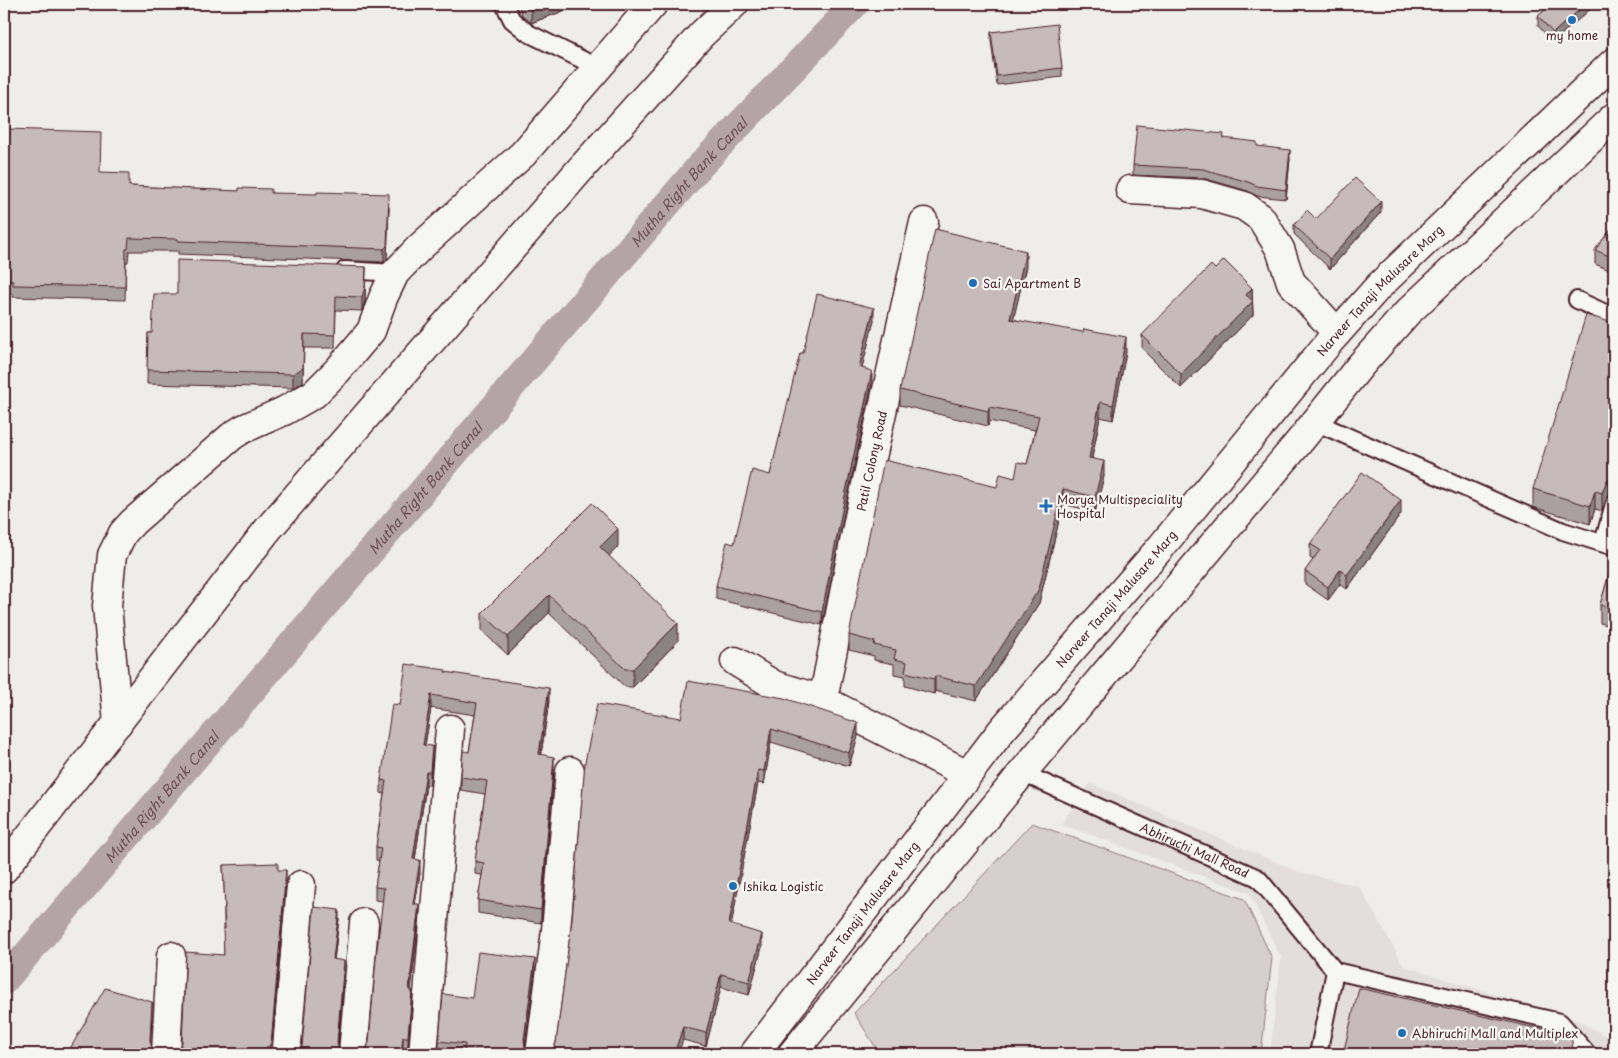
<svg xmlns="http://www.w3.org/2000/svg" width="1618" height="1058" font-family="'Playpen Sans',sans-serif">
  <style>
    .built { fill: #e3dedc }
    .green { fill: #d7cfce; stroke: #90777c }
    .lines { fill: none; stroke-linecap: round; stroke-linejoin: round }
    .canal { stroke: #b4a4a5; stroke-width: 28 }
    .service-casing { stroke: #4a1f2b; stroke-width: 20 }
    .minor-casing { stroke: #4a1f2b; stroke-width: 31 }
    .primary-casing { stroke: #4a1f2b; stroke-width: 31 }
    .service { stroke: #f6f6f2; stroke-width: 16 }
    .minor { stroke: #f6f6f2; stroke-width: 28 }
    .primary { stroke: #f6f6f2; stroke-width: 28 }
    .wall { fill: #aaa0a1; stroke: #4a1f2b }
    .shaded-wall { fill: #8b8283; stroke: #4a1f2b }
    .building { fill: #c6babb; stroke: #4a1f2b }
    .poi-dot { fill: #1f6fb2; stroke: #f6f6f2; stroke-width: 2 }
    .labels { text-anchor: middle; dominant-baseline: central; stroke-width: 4.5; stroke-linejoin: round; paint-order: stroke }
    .poi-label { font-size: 12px; fill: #4a1f2b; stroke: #f6f6f2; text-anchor: start }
    .street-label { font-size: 12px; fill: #4a1f2b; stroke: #f6f6f2 }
    .water-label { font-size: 14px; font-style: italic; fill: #6f4e56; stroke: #f6f6f2 }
  </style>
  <rect width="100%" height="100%" fill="#efedea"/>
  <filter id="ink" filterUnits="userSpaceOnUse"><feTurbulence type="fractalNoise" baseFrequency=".02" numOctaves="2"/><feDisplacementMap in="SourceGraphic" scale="10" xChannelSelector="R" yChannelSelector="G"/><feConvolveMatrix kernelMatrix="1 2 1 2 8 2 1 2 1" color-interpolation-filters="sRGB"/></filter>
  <g filter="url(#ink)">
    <!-- built -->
    <path class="built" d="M1090 783 1299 872 1359 886 1404 966 1574 1019 1614 1040V1054H1270L1281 958 1249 893 1061 824Z"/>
    <!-- green -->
    <path class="green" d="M1032 823 1244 899 1272 958 1261 1054H880L854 1013Z"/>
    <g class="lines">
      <!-- canal -->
      <path class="canal" id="s1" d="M4 981 699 167 855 4"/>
      <!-- service casing -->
      <g class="service-casing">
        <g id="service">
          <path d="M504 4 512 20 528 33 599 68"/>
          <path d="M345 270 395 273"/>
          <path d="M1577 300 1614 317"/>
          <path d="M1315 422 1563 531 1614 547"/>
          <path d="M1603 543 1614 504"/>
          <path id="s2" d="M1022 773 1258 878 1335 971 1560 1022 1588 1054"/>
          <path d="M1318 1054 1335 971"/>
        </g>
      </g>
      <!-- minor casing -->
      <g class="minor-casing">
        <g id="minor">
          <path d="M1130 190 1202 194 1244 206 1261 218 1280 249 1291 282 1337 333"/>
          <path d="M735 661 774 685 823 700 967 774"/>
          <path id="s3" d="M823 700 860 512 924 222"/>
          <path d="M118 723 107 606 112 555 123 533 133 522 232 436 243 429 284 411 314 394 338 370 371 331 383 298 395 273 419 248 523 154 653 4"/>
          <path d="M4 869 269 528 578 172 702 34 734 4"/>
          <path d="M166 1054 171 956"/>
          <path d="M286 1054 301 885"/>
          <path d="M353 1054 364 923"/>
          <path d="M423 1054 450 729"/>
          <path d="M540 1054 556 930 570 771"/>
        </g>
      </g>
      <!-- primary casing -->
      <g class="primary-casing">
        <g id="primary">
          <path id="s4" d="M754 1054 1002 730 1161 547 1330 341 1379 286 1614 62"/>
          <path d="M792 1054 1022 773 1304 436 1360 366 1407 313 1614 117"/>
        </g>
      </g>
      <!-- service -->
      <use href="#service" class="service"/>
      <!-- minor -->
      <use href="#minor" class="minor"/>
      <!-- primary -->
      <use href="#primary" class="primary"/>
    </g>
    <!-- wall -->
    <g class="wall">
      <path d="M518 4H582L531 23 522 15Z"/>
      <path d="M1552 4H1596L1553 42 1538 26V16Z"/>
      <path d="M991 32 1062 68V77L997 85 991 41Z"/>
      <path d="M1224 138 1257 146 1290 159 1286 199 1257 196 1248 191 1203 178 1133 175V165Z"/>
      <path d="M4 169 101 172 129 186 271 193 389 207 387 259 384 262 178 254V251H129L128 262H126L125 300 13 297V294H4Z"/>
      <path d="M1381 212 1330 269 1294 234V225L1316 219Z"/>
      <path d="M1614 225V272L1595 264V250Z"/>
      <path d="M1026 266 1013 319 1126 352 1113 420 1100 417 1092 458 1104 476 1095 512 1063 504 1039 603 976 701 935 691 934 694 905 686V676L894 674V664L874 660V656L849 650V635L997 487 1015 478 1027 464 1035 430 989 421 988 426 900 405V390Z"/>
      <path d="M366 267 365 301 362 311 336 310 335 348H304L303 382 293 388 147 384 148 333H152L177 294Z"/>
      <path d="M1215 269 1252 288 1253 315 1181 388 1142 349V335Z"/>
      <path d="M874 320 862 368 872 383 845 509 822 625 716 599V586L734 544 770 475 803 353Z"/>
      <path d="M1614 323V494H1611L1607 497 1602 511 1595 509 1590 524 1533 507V489Z"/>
      <path d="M1401 514 1347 589 1340 584 1328 600 1305 584V571L1313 560 1310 558V544Z"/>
      <path d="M618 547 609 556 678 641 633 687H625L549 613 508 655 482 631V613Z"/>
      <path d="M1614 557V627L1600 623V605Z"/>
      <path d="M446 672 549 701 541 755 554 770 541 923 478 913V900L482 875 475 874V861L485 794 461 790V777L469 752 475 715 431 708 425 745 432 759 430 785H426L415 860 420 873 415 904 419 917 411 990 412 1003 408 1050H366L369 1042 383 901 375 900V887L379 861 376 860V847L384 794 381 793V780L400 705Z"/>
      <path d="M681 718 858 736 849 766 771 742 764 784 758 783 731 925 762 947 749 995 721 987 706 1046 683 1040 553 1050Z"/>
      <path d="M223 865 278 870 286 883 272 1054H174L179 1050 224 955V908H225Z"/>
      <path d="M339 919 334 959 344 970 338 1046 339 1051 342 1054H300V1052Z"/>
      <path d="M535 972 525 1046 530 1053 533 1054H439V1041L472 998Z"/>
    </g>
    <!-- shaded-wall -->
    <g class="shaded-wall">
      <path d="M534 4H582L531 23V5Z"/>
      <path d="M1586 4H1596L1553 42V33Z"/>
      <path d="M1290 150V159L1286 199V190Z"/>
      <path d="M1381 202V212L1330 269V259Z"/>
      <path d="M389 207 387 259 384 262V249Z"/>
      <path d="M1026 251V266L1010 334V319Z"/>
      <path d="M366 267 365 301 362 311V297Z"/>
      <path d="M1252 288 1253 315 1181 388V374L1246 295Z"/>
      <path d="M874 308V320L859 380V367Z"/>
      <path d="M304 334 303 382 293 388V374Z"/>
      <path d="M1126 337V352L1113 420V405Z"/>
      <path d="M872 371V383L845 509 822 625V612L845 496Z"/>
      <path d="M1100 402V417L1089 472V458Z"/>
      <path d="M989 407V421L988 426V411Z"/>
      <path d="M1614 427V445L1609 443Z"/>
      <path d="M1104 461V476L1095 512V497Z"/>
      <path d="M1611 477V494L1607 497 1602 511V493L1607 480Z"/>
      <path d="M1063 489V504L1039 603 976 701V686Z"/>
      <path d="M1595 491V509L1590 524V506Z"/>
      <path d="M1401 500V514L1347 589V575Z"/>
      <path d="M618 529V547L600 565V547Z"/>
      <path d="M1340 570V584L1328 600V587Z"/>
      <path d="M549 595V613L508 655V637Z"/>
      <path d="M678 623V641L633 687V669Z"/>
      <path d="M935 676V691L934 694V679Z"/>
      <path d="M549 688V701L539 767V754Z"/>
      <path d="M431 695V708L423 758V745Z"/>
      <path d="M858 723V736L849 766V753Z"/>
      <path d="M771 729V742L764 784V771Z"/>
      <path d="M432 746V759L430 785V772Z"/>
      <path d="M554 757V770L541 923V910Z"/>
      <path d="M758 770V783L729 937V924Z"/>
      <path d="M426 772V785L413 872V859Z"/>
      <path d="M420 860V873L413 917V904Z"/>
      <path d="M286 870V883L271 1054V1045Z"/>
      <path d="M419 904V917L409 1003V990Z"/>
      <path d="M339 910V919L333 969V959Z"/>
      <path d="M762 934V947L749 995V982Z"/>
      <path d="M535 959V972L524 1052V1039Z"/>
      <path d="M344 961V970L337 1053V1043Z"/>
      <path d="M721 974V987L706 1046V1033Z"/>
      <path d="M412 990V1003L408 1050V1037Z"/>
      <path d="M152 1002V1015L150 1053V1040Z"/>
      <path d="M683 1027V1040L678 1054H674Z"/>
      <path d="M403 1037V1054H401Z"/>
    </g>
    <!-- building -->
    <g class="building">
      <path d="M1552 4H1586L1553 33 1538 16Z"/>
      <path d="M1057 24 1062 68 997 76 991 32Z"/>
      <path d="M1137 125 1224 134 1223 138 1257 142V146L1290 150 1286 190 1257 186 1248 182 1203 169 1133 165Z"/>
      <path d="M7 129 101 132 100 172 129 173V186L239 191V188L271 189V193L317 194V192L389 194 387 246 384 249 178 241V239L129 238 128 249H126L125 287 13 285V281H4V169H6Z"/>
      <path d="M1355 178 1381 202 1330 259 1294 225 1307 210 1316 219Z"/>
      <path d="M1614 225V258L1595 250Z"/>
      <path d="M935 229 1026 251 1010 319 1083 332 1084 329 1126 337 1113 405 1100 402 1089 458 1104 461 1095 497 1063 489 1039 589 976 686 935 676 934 679 905 672 907 662 894 659 896 650 874 645 875 642 849 635 884 460 997 487 1000 474 1015 478 1018 462 1027 464 1039 416 989 407 988 411 900 390Z"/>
      <path d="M177 260 366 267 365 287 362 297 336 296 335 335 304 334 303 368 293 374 147 370 148 333H152L154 294H177Z"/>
      <path d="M1224 260 1252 288 1246 295 1253 301 1181 374 1142 335 1211 265 1215 269Z"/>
      <path d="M817 294 874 308 859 367 872 371 845 496 822 612 716 586 727 542 734 544 752 470 770 475 800 353H803Z"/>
      <path d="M1586 315 1614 323V427L1609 443 1614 444V477H1611L1607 480 1602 493 1595 491 1590 506 1533 489Z"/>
      <path d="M1362 472 1401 500 1347 575 1340 570 1328 587 1305 571 1320 550 1310 544Z"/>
      <path d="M592 503 618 529 600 547 678 623 633 669H625L549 595 508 637 482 613Z"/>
      <path d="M1614 557V609L1600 605Z"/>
      <path d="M406 664 446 670 445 672 549 688 539 754 554 757 541 910 478 900 484 863 475 861 487 781 461 777 463 751 469 752 477 703 431 695 423 745 432 746 430 772H426L413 859 420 860 413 904H419L409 990H412L408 1037H403L401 1054H360L366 1050 369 1042 376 958 384 888 375 887 381 848 376 847 386 781 381 780 392 704 400 705Z"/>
      <path d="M688 681 784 698 858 723 849 753 771 729 764 771 758 770 729 924 762 934 749 982 721 974 706 1033 683 1027 674 1054H548L553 1050 556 1043 572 919 585 762 597 704 681 718Z"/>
      <path d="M278 863V870H286L271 1045 270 1044 269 1047H266L265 1054H174L179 1050 182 1042 186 952 224 955 223 929H225L224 908H225L223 865Z"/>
      <path d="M314 907 339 910 333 959 344 961 337 1043 339 1051 342 1054H320L300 1052 302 1046Z"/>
      <path d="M478 952 535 959 524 1039 525 1047 530 1053 533 1054H464L465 1044 439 1041 443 994 472 998Z"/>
      <path d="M105 988 152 1002 150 1040 152 1048 158 1054H67Z"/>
      <path d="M1359 988 1571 1036 1574 1054H1343Z"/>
    </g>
  </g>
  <!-- markers -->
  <g class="poi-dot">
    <circle cx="1572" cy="20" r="5"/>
    <circle cx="973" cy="283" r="5"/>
    <path d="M1043.5 498.5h5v5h5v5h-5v5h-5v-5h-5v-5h5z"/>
    <circle cx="733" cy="886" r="5"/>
    <circle cx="1402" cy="1033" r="5"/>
  </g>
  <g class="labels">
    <!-- poi labels -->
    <g class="poi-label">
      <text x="1572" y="35" text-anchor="middle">my home</text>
      <text x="983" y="283">Sai Apartment B</text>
      <text x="1057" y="499">Morya Multispeciality<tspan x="1057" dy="14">Hospital</tspan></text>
      <text x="743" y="886">Ishika Logistic</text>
      <text x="1412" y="1033">Abhiruchi Mall and Multiplex</text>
    </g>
    <!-- street labels -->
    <g class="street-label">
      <text stroke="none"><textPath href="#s4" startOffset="988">Narveer Tanaji Malusare Marg</textPath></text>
      <text stroke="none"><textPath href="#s3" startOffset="244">Patil Colony Road</textPath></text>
      <text stroke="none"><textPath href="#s4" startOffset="582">Narveer Tanaji Malusare Marg</textPath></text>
      <text stroke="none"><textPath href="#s2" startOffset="189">Abhiruchi Mall Road</textPath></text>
      <text stroke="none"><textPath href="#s4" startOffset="178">Narveer Tanaji Malusare Marg</textPath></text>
    </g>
    <!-- water labels -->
    <g class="water-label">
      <text stroke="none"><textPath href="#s1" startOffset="1052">Mutha Right Bank Canal</textPath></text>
      <text stroke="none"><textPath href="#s1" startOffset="648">Mutha Right Bank Canal</textPath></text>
      <text stroke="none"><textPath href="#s1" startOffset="242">Mutha Right Bank Canal</textPath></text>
    </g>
  </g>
  <!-- margin -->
  <rect width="1618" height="1058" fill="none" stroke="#f6f6f2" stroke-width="20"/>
  <rect x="10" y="10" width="1598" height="1038" fill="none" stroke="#4a1f2b" stroke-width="2" filter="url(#ink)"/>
</svg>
